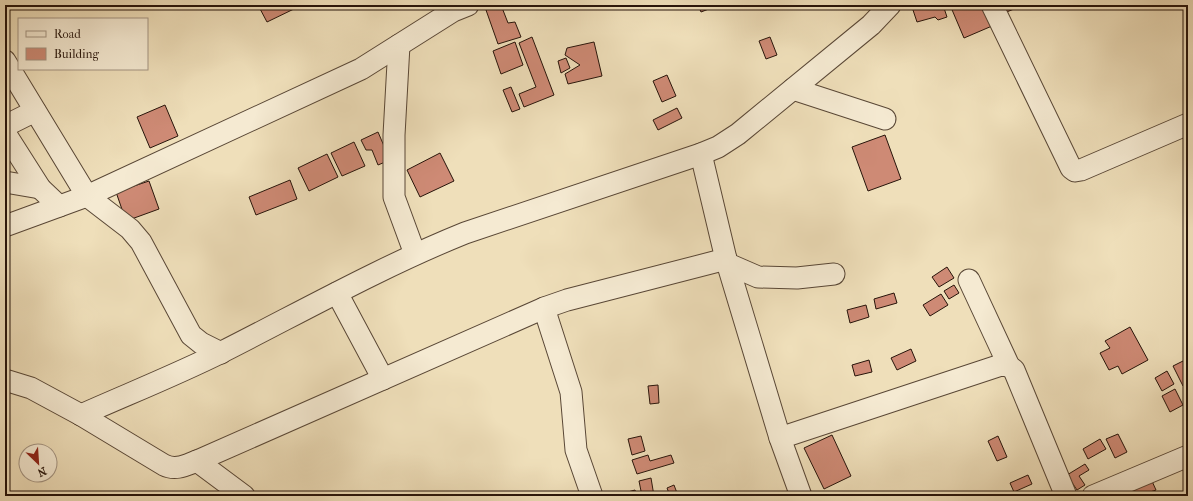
<svg xmlns="http://www.w3.org/2000/svg" width="1193" height="501" font-family="'IM FELL French Canon',serif">
  <style>
    .building { fill: #ce8a75; stroke: #27140a }
    .lines { fill: none; stroke-linecap: round; stroke-linejoin: round }
    .minor-casing { stroke: #594736; stroke-width: 23 }
    .minor { stroke: #f5ead2; stroke-width: 21 }
  </style>
  <rect width="100%" height="100%" fill="#efdfba"/>
  <filter id="stains"><feTurbulence type="fractalNoise" baseFrequency=".005" numOctaves="4"/><feColorMatrix values="0 0 0 0 .2 0 0 0 0 .09 0 0 0 0 .02 0 0 0 .5 -.17"/></filter>
  <radialGradient id="worn" r=".72"><stop offset=".6" stop-color="#630" stop-opacity="0"/><stop offset="1" stop-color="#630" stop-opacity=".3"/></radialGradient>
  <!-- building -->
  <g class="building">
    <path d="M258 5H297L298 7 267 22Z"/>
    <path d="M501 5 508 23 515 22 521 37 498 44 486 10Z"/>
    <path d="M698 5H719L701 12Z"/>
    <path d="M918 5H943L947 17 938 20 935 17 917 22 912 7Z"/>
    <path d="M950 5H982L992 26 964 38Z"/>
    <path d="M1001 5H1024L1004 13Z"/>
    <path d="M532 37 554 95 524 107 519 94 536 87 519 43Z"/>
    <path d="M770 37 777 55 766 59 759 41Z"/>
    <path d="M515 42 523 65 501 74 493 51Z"/>
    <path d="M594 42 602 76 568 84 565 74 580 65 565 55 567 48Z"/>
    <path d="M566 58 570 68 561 73 558 61Z"/>
    <path d="M667 75 676 96 662 102 653 81Z"/>
    <path d="M511 87 520 109 512 112 503 90Z"/>
    <path d="M165 105 178 136 150 148 137 117Z"/>
    <path d="M677 108 682 118 658 130 653 120Z"/>
    <path d="M378 132 390 160 378 165 372 150H366L361 140Z"/>
    <path d="M885 135 901 179 868 191 852 147Z"/>
    <path d="M354 142 365 166 342 176 331 153Z"/>
    <path d="M440 153 454 181 420 197 407 170Z"/>
    <path d="M327 154 338 177 309 191 298 168Z"/>
    <path d="M290 180 297 199 256 215 249 197Z"/>
    <path d="M149 181 159 209 126 221 116 192Z"/>
    <path d="M947 267 954 278 939 287 932 277Z"/>
    <path d="M954 285 959 293 949 299 944 291Z"/>
    <path d="M894 293 897 303 876 309 874 299Z"/>
    <path d="M941 294 948 305 930 316 923 305Z"/>
    <path d="M866 305 869 317 850 323 847 310Z"/>
    <path d="M1130 327 1148 360 1122 374 1118 366 1109 370 1100 353 1110 348 1105 341Z"/>
    <path d="M911 349 916 361 897 370 891 358Z"/>
    <path d="M1187 359 1188 362V383L1183 386 1173 366Z"/>
    <path d="M869 360 872 372 855 376 852 365Z"/>
    <path d="M1167 371 1174 384 1162 391 1155 378Z"/>
    <path d="M658 385 659 403 650 404 648 386Z"/>
    <path d="M1175 389 1183 405 1170 412 1162 396Z"/>
    <path d="M1118 434 1127 452 1115 458 1106 439Z"/>
    <path d="M832 435 851 476 824 489 804 448Z"/>
    <path d="M641 436 645 451 632 455 628 439Z"/>
    <path d="M998 436 1007 457 997 461 988 441Z"/>
    <path d="M1100 439 1106 449 1088 459 1083 449Z"/>
    <path d="M648 455 650 461 671 455 674 463 637 474 632 460Z"/>
    <path d="M1085 464 1089 470 1079 476 1085 485 1077 490 1067 475Z"/>
    <path d="M1028 475 1032 484 1014 492 1010 483Z"/>
    <path d="M651 478 654 496H642L639 481Z"/>
    <path d="M1151 479 1156 490 1138 496H1114Z"/>
    <path d="M674 485 677 493 670 496 667 488Z"/>
    <path d="M635 490 637 496H613Z"/>
  </g>
  <g class="lines">
    <!-- minor casing -->
    <g class="minor-casing">
      <g id="minor">
        <path d="M992 5 1071 168 1075 171 1081 170 1188 124"/>
        <path d="M399 45 394 135V197L415 254"/>
        <path d="M5 61 87 196 130 229 141 242 191 335 201 343 221 353"/>
        <path d="M793 89 885 119"/>
        <path d="M5 126 35 111"/>
        <path d="M5 133 40 188 59 206"/>
        <path d="M701 154 726 259 780 438 801 496"/>
        <path d="M5 182 40 188"/>
        <path d="M5 226 87 196 361 69 453 11 468 5"/>
        <path d="M728 264 758 277 797 278 834 274"/>
        <path d="M969 280 1009 366 1014 370 1066 496"/>
        <path d="M337 293 383 379"/>
        <path d="M544 308 571 392 576 450 592 496"/>
        <path d="M5 380 31 388 81 415 164 465C176 471 186 465 197 461L544 308 567 300 726 259"/>
        <path d="M81 415C128 394 176 375 222 352 303 311 381 267 465 233L701 154 718 147 738 134 871 25 890 5"/>
        <path d="M780 438 1001 365 1009 366"/>
        <path d="M197 461 244 496"/>
        <path d="M1093 496 1188 456"/>
      </g>
    </g>
    <!-- minor -->
    <use href="#minor" class="minor"/>
  </g>
  <!-- margin -->
  <rect width="1193" height="501" fill="none" stroke="#efdfba" stroke-width="20"/>
  <rect x="6" y="6" width="1181" height="489" fill="none" stroke="#27140a" stroke-width="2"/>
  <rect x="10" y="10" width="1173" height="481" fill="none" stroke="#27140a"/>
  <!-- legend -->
  <rect x="18" y="18" width="130" height="52" fill="#f5ead2" stroke="#a39482"/>
  <rect x="26" y="31" width="20" height="6" fill="#f5ead2" stroke="#a39482"/>
  <text x="54" y="38" font-size="12" fill="#27140a">Road</text>
  <rect x="26" y="48" width="20" height="12" fill="#ce8a75" stroke="#a39482"/>
  <text x="54" y="58" font-size="12" fill="#27140a">Building</text>
  <!-- north arrow -->
  <g transform="translate(38 463) rotate(155)"><circle r="19" fill="#f5ead2" stroke="#a39482"/>
  <path d="M0-3L7 15L0 10L-7 15Z" fill="#8f2418"/>
  <text y="-6" font-size="11" font-weight="bold" text-anchor="middle" fill="#27140a">N</text>
  </g>
  <rect width="100%" height="100%" filter="url(#stains)"/>
  <rect width="100%" height="100%" fill="url(#worn)"/>
</svg>
